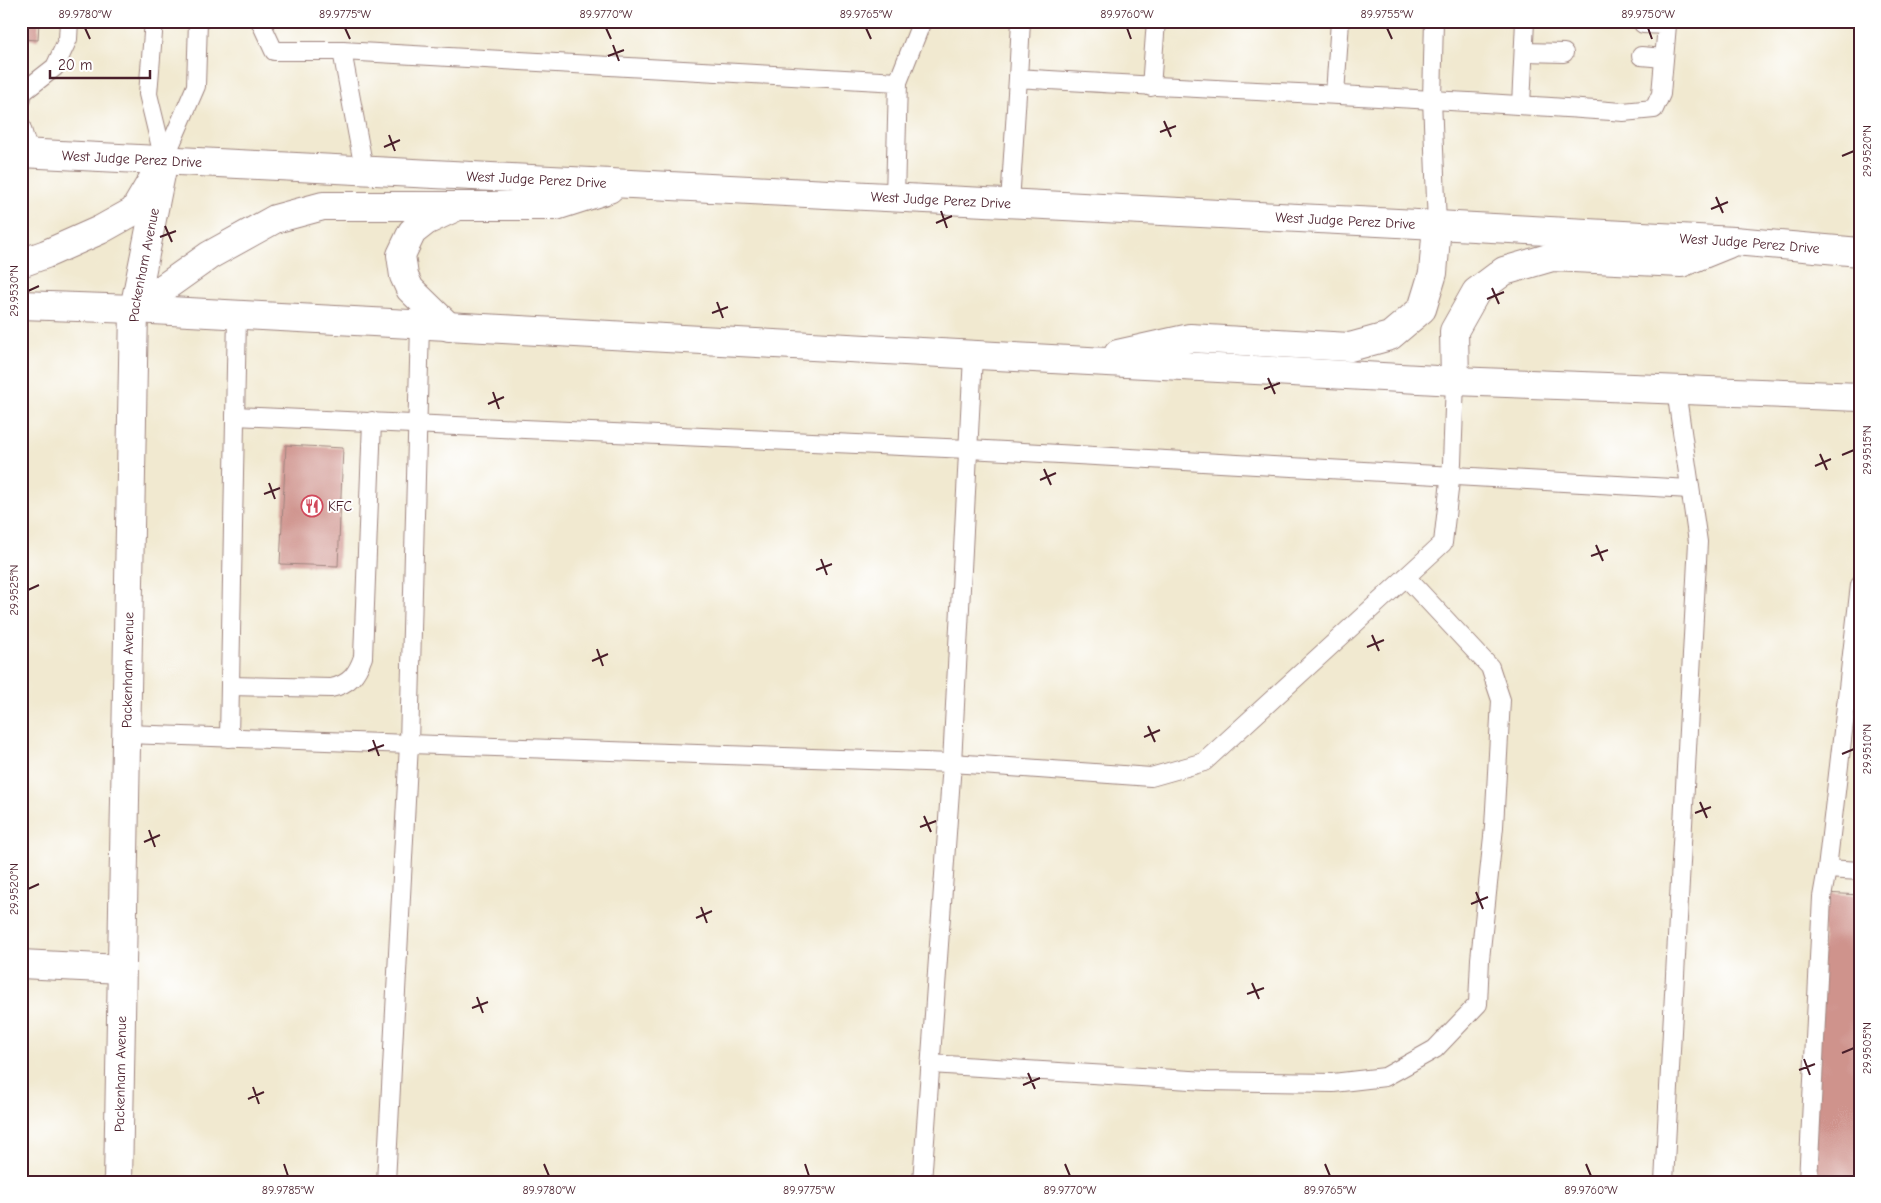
<svg xmlns="http://www.w3.org/2000/svg" width="1881" height="1203" font-family="'Comic Neue',sans-serif">
  <style>
    .building { fill: #cf938c }
    .lines { fill: none; stroke-linecap: round; stroke-linejoin: round }
    .service-casing { stroke: #9e847e; stroke-width: 20 }
    .minor-casing { stroke: #9e847e; stroke-width: 30 }
    .primary-casing { stroke: #9e847e; stroke-width: 30 }
    .service { stroke: #fff; stroke-width: 18 }
    .minor { stroke: #fff; stroke-width: 28 }
    .primary { stroke: #fff; stroke-width: 28 }
    .ticks { fill: none; stroke: #4a1f2b; stroke-width: 2 }
    .labels { text-anchor: middle; dominant-baseline: central; stroke-width: 4; stroke-linejoin: round; paint-order: stroke }
    .street-label { font-size: 14px; fill: #4a1f2b; stroke: #fff }
    .poi-label { font-size: 14px; fill: #4a1f2b; stroke: #fff; text-anchor: start }
    .neatline { fill: none; stroke: #4a1f2b; stroke-width: 2 }
    .ticks-label { font-size: 12px; text-anchor: middle; fill: #4a1f2b }
  </style>
  <rect width="100%" height="100%" fill="#fff"/>
  <filter id="ink" filterUnits="userSpaceOnUse"><feTurbulence type="fractalNoise" baseFrequency=".02" numOctaves="2"/><feDisplacementMap in="SourceGraphic" scale="10" xChannelSelector="R" yChannelSelector="G"/><feConvolveMatrix kernelMatrix="1 2 1 2 8 2 1 2 1" color-interpolation-filters="sRGB"/></filter>
  <filter id="wash" filterUnits="userSpaceOnUse"><feTurbulence type="fractalNoise" baseFrequency=".0096" numOctaves="4" result="noise"/><feDisplacementMap in="SourceGraphic" scale="20" xChannelSelector="R" yChannelSelector="G"/><feGaussianBlur stdDeviation="1.12" result="paint"/><feColorMatrix in="noise" values="0 0 0 0 0 0 0 0 0 0 0 0 0 0 0 0 0 1.4 0 .05"/><feComposite in="paint" operator="in"/></filter>
  <g filter="url(#wash)">
    <rect width="100%" height="100%" fill="#f1e9d0"/>
    <g id="blocks">
      <!-- building -->
      <g class="building">
        <path d="M21 21H39L38 40 21 39Z"/>
        <path d="M286 445 343 448 338 566 280 564Z"/>
        <path d="M1825 893 1860 895V1182H1811Z"/>
      </g>
    </g>
  </g>
  <g filter="url(#ink)">
    <use href="#blocks" fill-opacity="0" stroke="#9e847e" stroke-width="1"/>
    <g class="lines">
      <!-- service casing -->
      <g class="service-casing">
        <g id="service">
          <path d="M154 21 148 94 164 160"/>
          <path d="M260 21 274 51H342L364 169"/>
          <path d="M1434 21 1432 99 1437 225"/>
          <path d="M342 51 898 82 895 197"/>
          <path d="M1524 52 1564 53"/>
          <path d="M1641 56 1664 58"/>
          <path d="M1018 78 1021 21"/>
          <path d="M898 82 922 21"/>
          <path d="M1151 87 1156 21"/>
          <path d="M1335 94 1340 21"/>
          <path d="M21 101 23 92 55 67 68 39 69 21"/>
          <path d="M1521 105 1525 21"/>
          <path d="M21 126 29 153"/>
          <path d="M164 160 196 86 198 21"/>
          <path d="M1010 203 1018 78C1220 91 1422 97 1623 112L1654 109 1661 94 1667 25 1643 24"/>
          <path d="M235 416 968 449 1690 489"/>
          <path d="M230 686 331 688C350 684 357 674 363 657L372 421"/>
          <path d="M126 734 952 763 1151 777 1204 762 1443 543 1452 463 1455 381"/>
          <path d="M229 738 237 315"/>
          <path d="M1827 869 1860 871"/>
          <path d="M930 1064 1207 1081 1333 1083 1385 1077 1435 1049 1478 1004 1480 959 1494 827 1501 700 1490 667 1406 577"/>
          <path d="M386 1182 409 744 420 325"/>
          <path d="M922 1182 952 763 973 356"/>
          <path d="M1664 1182 1698 542 1676 390"/>
          <path d="M1808 1182 1822 897 1827 869 1860 585"/>
        </g>
      </g>
      <!-- minor casing -->
      <g class="minor-casing">
        <g id="minor">
          <path d="M21 964 121 969"/>
          <path id="s1" d="M118 1182 134 309 163 164"/>
        </g>
      </g>
      <!-- primary casing -->
      <g class="primary-casing">
        <g id="primary">
          <path id="s2" d="M21 153 1437 225 1734 241 1860 252"/>
          <path d="M21 263 46 254 100 230 134 211 164 160"/>
          <path d="M21 305 134 309 1455 381 1860 397"/>
          <path d="M134 309 210 255 275 219 323 206H458"/>
          <path d="M449 327 410 289 404 276 401 255 412 232 426 221 458 206H556L609 189"/>
          <path d="M1118 354 1190 338 1350 347 1390 336 1422 309 1433 273 1437 225"/>
          <path d="M1455 381 1454 331 1476 292 1504 271 1552 257 1681 263 1728 244"/>
        </g>
      </g>
      <!-- service -->
      <use href="#service" class="service"/>
      <!-- minor -->
      <use href="#minor" class="minor"/>
      <!-- primary -->
      <use href="#primary" class="primary"/>
    </g>
  </g>
  <!-- ticks -->
  <path class="ticks" d="M85 28 90 39M345 28 350 39M606 28 611 39M866 28 871 39M1127 28 1131 39M1387 28 1392 39M1648 28 1652 39M613 45 619 61M608 56 624 50M1164 121 1171 137M1160 132 1176 126M389 135 395 151M384 147 400 140M1842 156 1854 151M1716 197 1723 213M1711 209 1728 202M941 211 947 228M936 223 952 216M165 226 172 242M160 237 176 231M1492 288 1499 304M28 291 39 286M1487 299 1504 292M717 302 723 318M712 313 728 307M1268 378 1275 394M1264 389 1280 383M493 392 499 409M488 404 504 397M1820 454 1827 470M1842 455 1854 450M1815 466 1831 459M1044 469 1051 485M1040 480 1056 473M269 483 275 499M264 494 280 488M1596 545 1603 561M1591 556 1608 550M821 559 827 575M816 570 832 564M28 590 39 585M1372 635 1379 651M1367 647 1384 640M597 649 603 666M592 661 608 654M1148 726 1155 742M1144 737 1160 730M373 740 379 756M368 751 384 745M1842 754 1854 749M1700 802 1707 818M1695 813 1711 807M924 816 931 832M920 827 936 821M149 830 155 847M144 842 160 835M28 889 39 884M1476 892 1483 909M1471 904 1488 897M701 907 707 923M696 918 712 911M1252 983 1259 999M1247 994 1264 988M477 997 483 1013M472 1008 488 1002M1842 1053 1854 1048M1804 1059 1810 1075M1799 1070 1815 1064M1028 1073 1035 1089M1023 1085 1040 1078M253 1087 259 1104M248 1099 264 1092M284 1164 288 1176M544 1164 549 1176M805 1164 809 1176M1065 1164 1070 1176M1325 1164 1330 1176M1586 1164 1591 1176"/>
  <!-- icons -->
  <defs>
    <g id="restaurant-ring" transform="scale(1.125)"><circle r="9.5" fill="#fff" stroke="#d1495b" stroke-width="1.5"/><path d="M-5-6h1v4h1v-4h1v4h1v-4h1v5L-1.5 .5V6h-2V.5L-5-1ZM5-6V6H3V1.5H1.5Q1.5-4 5-6Z" fill="#d1495b"/></g>
  </defs>
  <g fill-rule="evenodd">
    <use href="#restaurant-ring" x="312" y="506"/>
  </g>
  <g class="labels">
    <!-- street labels -->
    <g class="street-label">
      <text stroke="none"><textPath href="#s2" startOffset="111">West Judge Perez Drive</textPath></text>
      <text stroke="none"><textPath href="#s2" startOffset="516">West Judge Perez Drive</textPath></text>
      <text stroke="none"><textPath href="#s2" startOffset="921">West Judge Perez Drive</textPath></text>
      <text stroke="none"><textPath href="#s2" startOffset="1326">West Judge Perez Drive</textPath></text>
      <text stroke="none"><textPath href="#s2" startOffset="1731">West Judge Perez Drive</textPath></text>
      <text stroke="none"><textPath href="#s1" startOffset="918">Packenham Avenue</textPath></text>
      <text stroke="none"><textPath href="#s1" startOffset="512">Packenham Avenue</textPath></text>
      <text stroke="none"><textPath href="#s1" startOffset="108">Packenham Avenue</textPath></text>
    </g>
    <!-- poi labels -->
    <g class="poi-label">
      <text x="328" y="506">KFC</text>
    </g>
  </g>
  <!-- margin -->
  <rect width="1881" height="1203" fill="none" stroke="#fff" stroke-width="55"/>
  <!-- scale -->
  <path d="M50 70v8h100v-8" fill="none" stroke="#4a1f2b" stroke-width="2.5"/>
  <text x="58" y="70" font-size="15" fill="#4a1f2b" stroke="#ffffff" stroke-width="4" paint-order="stroke">20 m</text>
  <rect x="28" y="28" width="1826" height="1148" class="neatline"/>
  <g class="ticks-label">
    <text x="85" y="18">89.9780°W</text>
    <text x="345" y="18">89.9775°W</text>
    <text x="606" y="18">89.9770°W</text>
    <text x="866" y="18">89.9765°W</text>
    <text x="1127" y="18">89.9760°W</text>
    <text x="1387" y="18">89.9755°W</text>
    <text x="1648" y="18">89.9750°W</text>
    <text transform="translate(1867 151) rotate(-90)" y="4">29.9520°N</text>
    <text transform="translate(14 291) rotate(-90)" y="4">29.9530°N</text>
    <text transform="translate(1867 450) rotate(-90)" y="4">29.9515°N</text>
    <text transform="translate(14 590) rotate(-90)" y="4">29.9525°N</text>
    <text transform="translate(1867 749) rotate(-90)" y="4">29.9510°N</text>
    <text transform="translate(14 889) rotate(-90)" y="4">29.9520°N</text>
    <text transform="translate(1867 1048) rotate(-90)" y="4">29.9505°N</text>
    <text x="288" y="1194">89.9785°W</text>
    <text x="549" y="1194">89.9780°W</text>
    <text x="809" y="1194">89.9775°W</text>
    <text x="1070" y="1194">89.9770°W</text>
    <text x="1330" y="1194">89.9765°W</text>
    <text x="1591" y="1194">89.9760°W</text>
  </g>
</svg>
